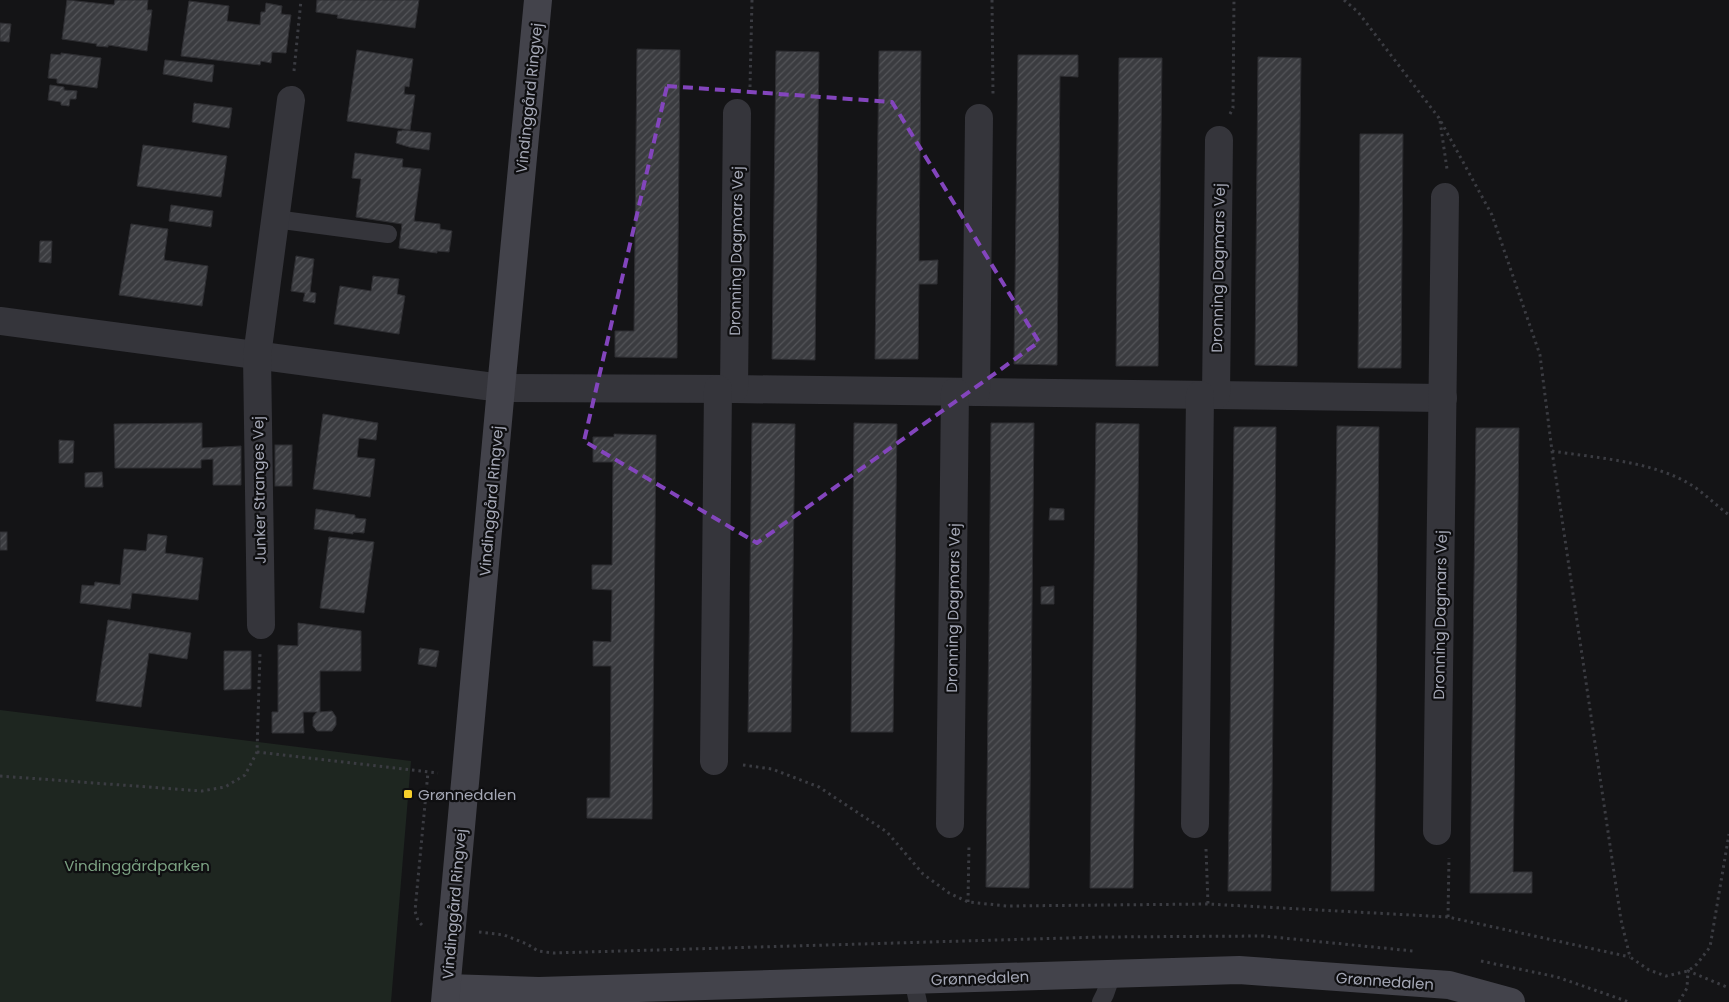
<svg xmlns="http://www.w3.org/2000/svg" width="1729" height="1002" font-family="Poppins,sans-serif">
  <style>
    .park { fill: #1e2620 }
    .building { fill: url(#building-hatch); stroke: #2e2e32 }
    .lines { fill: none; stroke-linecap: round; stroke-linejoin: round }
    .path { stroke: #3b3c42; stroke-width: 3; stroke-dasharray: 2.5 4; stroke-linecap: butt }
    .lane { stroke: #35353b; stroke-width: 18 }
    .street { stroke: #35353b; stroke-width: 28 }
    .secondary { stroke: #43434b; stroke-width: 28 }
    .marked { fill: none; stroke: #8345bd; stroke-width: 4; stroke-dasharray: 10 6; stroke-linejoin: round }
    .poi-dot { fill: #f6cf2b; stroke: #0f0f11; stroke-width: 2 }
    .labels { text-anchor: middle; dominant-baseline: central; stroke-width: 4.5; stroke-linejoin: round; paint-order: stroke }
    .street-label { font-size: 15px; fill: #a5a8b6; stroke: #0f0f11 }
    .poi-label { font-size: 15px; fill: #a5a8b6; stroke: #0f0f11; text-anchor: start }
    .park-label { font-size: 15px; fill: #7ca283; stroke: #0f0f11 }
  </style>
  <defs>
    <pattern id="building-hatch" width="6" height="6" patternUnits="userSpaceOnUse" patternTransform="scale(1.25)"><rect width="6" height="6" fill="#3b3c40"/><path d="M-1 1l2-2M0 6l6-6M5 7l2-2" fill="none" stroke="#545559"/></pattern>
  </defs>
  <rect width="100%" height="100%" fill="#141416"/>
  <!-- park -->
  <path class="park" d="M0 710 411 761 391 1002H0Z"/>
  <!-- building -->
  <g class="building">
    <path d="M67 0 114 5 115 0H148L147 10H152L147 51 108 45V47L96 46 97 44 62 39Z"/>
    <path d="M317 0H419L415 28 337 18 338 15 316 12Z"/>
    <path d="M189 1 229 6 227 21 260 25 261 12H265L266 3 282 6 281 14 291 15 286 53 272 52 271 63 261 61 260 65 181 56Z"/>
    <path d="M0 23 11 24 9 42 0 41Z"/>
    <path d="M637 49 680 50 677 358 615 357V331H634Z"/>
    <path d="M357 50 413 59 409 87 405 86 404 94 415 95 410 130 347 121Z"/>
    <path d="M776 51 819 52 815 360 772 359Z"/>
    <path d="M879 51H921L919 261 938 260 937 284H919L918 359H875Z"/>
    <path d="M61 53 101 58 97 88 57 83V79L48 78 51 54 61 55Z"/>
    <path d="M1018 55H1078V77L1060 76 1057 365 1014 364Z"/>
    <path d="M1258 57 1301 58 1297 366 1255 365Z"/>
    <path d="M1119 58H1162L1158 366H1116Z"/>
    <path d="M165 60 214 65 212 82 163 74Z"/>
    <path d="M50 85 64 87V90L77 91 76 99H70L69 106 61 105V102L48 100Z"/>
    <path d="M194 103 232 108 229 128 192 122Z"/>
    <path d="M402 130 431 133 429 150 409 147 396 143 398 131H402Z"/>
    <path d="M1360 134H1403L1401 368H1358Z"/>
    <path d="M143 145 227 156 221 197 137 186Z"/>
    <path d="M355 153 403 159 402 167 421 169 414 221 440 224V229L452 231 449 252 437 251V253L399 248 402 224 356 217 361 179 352 178Z"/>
    <path d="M171 205 213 211 211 227 169 221Z"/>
    <path d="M131 224 168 229 164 260 208 266 202 306 119 295Z"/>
    <path d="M40 241H52L51 263 39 262Z"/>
    <path d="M296 256 314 259 310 292 316 293 315 303 303 301 305 293 291 291Z"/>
    <path d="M373 276 399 279 397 294 405 296 399 334 334 324 340 286 371 291Z"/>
    <path d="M323 414 378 423 376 440 359 438 357 457 375 459 370 497 313 489Z"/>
    <path d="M202 423V448L241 446V485H213V459L201 460V468H115L114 424Z"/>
    <path d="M752 423 795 424 791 732H748Z"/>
    <path d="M854 423 897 424 893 732H851Z"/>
    <path d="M991 423H1034L1029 888 986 887Z"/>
    <path d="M1096 423 1139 424 1133 888H1090Z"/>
    <path d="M1337 426 1379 427 1374 891H1331Z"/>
    <path d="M1234 427H1276L1271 891H1228Z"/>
    <path d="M1476 428H1519L1513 872H1532V893H1470Z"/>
    <path d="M614 434 656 435 652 819 587 818V798H610L611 666H593V641L611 642 612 590 592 589V565H612L613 462H593V437H614Z"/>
    <path d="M59 440 74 441 73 463H59Z"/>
    <rect x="275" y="445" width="17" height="41"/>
    <path d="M102 472 103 487H85V473Z"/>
    <path d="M1050 508 1064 509V520H1049Z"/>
    <path d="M316 509 355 515V518L366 519 364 533 353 532V534L314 529Z"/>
    <rect x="0" y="532" width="7" height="18"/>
    <path d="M148 534 167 536 165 553 203 558 198 600 132 593 130 609 80 603 82 585 94 586 95 582 120 585 124 549 146 551Z"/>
    <path d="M329 537 374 542 364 613 320 608Z"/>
    <path d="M1054 586V604H1041V587Z"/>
    <path d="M108 620 191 633 187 659 149 653 141 707 96 701Z"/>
    <path d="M298 623 361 631V671H320V712L332 711 336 717V725L332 731H317L313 726V717L317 712H303L304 733H272V712H278V645L298 646Z"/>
    <path d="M420 648 439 651 436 667 418 664Z"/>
    <path d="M224 651H251V689L224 690Z"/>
  </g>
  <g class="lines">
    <!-- path -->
    <g class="path">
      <path d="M992 0 993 94"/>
      <path d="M1344 0 1358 12 1439 118 1492 215 1540 355 1552 451 1621 920 1630 957 1649 970 1666 976 1688 971 1697 964 1710 947 1729 834"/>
      <path d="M294 71 301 0"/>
      <path d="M750 87 752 0"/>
      <path d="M1230 114 1233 108 1234 0"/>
      <path d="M1440 121 1447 169"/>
      <path d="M1552 451C1596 458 1654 461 1693 486 1706 495 1717 506 1729 515"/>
      <path d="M257 752 438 773"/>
      <path d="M743 765 772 769 819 787 887 832 923 874 949 893 968 902 1007 906 1208 904 1448 917 1630 957"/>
      <path d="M0 776 202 791 225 787 245 775 257 752 260 653"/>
      <path d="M1206 849 1208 904"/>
      <path d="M968 902 969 845"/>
      <path d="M1448 917 1449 858"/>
      <path d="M422 925 418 921 415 911 428 772"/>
      <path d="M479 932 504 935 527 944 538 951 553 953 1101 937 1263 936 1413 951"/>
      <path d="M1481 961 1557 977 1629 1002"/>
      <path d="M1679 1002 1687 988 1688 971 1729 988"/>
    </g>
    <!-- lane -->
    <g class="lane">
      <path d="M275 219 388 234"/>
      <path d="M913 980 918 1002"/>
      <path d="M1101 1002 1105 994 1112 974"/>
    </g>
    <!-- street -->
    <g class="street">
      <path d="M0 321 501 388 734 389 1443 398"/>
      <path d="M734 389 737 113"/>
      <path d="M976 392 979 118"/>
      <path d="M1216 395 1219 140"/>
      <path d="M261 625 257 356 291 100"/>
      <path d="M714 761 718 389"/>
      <path d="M950 824 955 392"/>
      <path d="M1195 824 1200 395"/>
      <path d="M1437 831 1445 197"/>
    </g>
    <!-- secondary -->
    <g class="secondary">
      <path d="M447 988 539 991 1239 970 1449 985 1511 1002"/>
      <path d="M445 1002 501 388 538 0"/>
    </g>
  </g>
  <!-- marked area -->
  <path class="marked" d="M667 86 892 102 1039 342 757 543 584 441Z"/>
  <!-- markers -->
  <rect class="poi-dot" x="403" y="789" width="10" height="10" rx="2.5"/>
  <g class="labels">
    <!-- street labels -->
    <g class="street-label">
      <text transform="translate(529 98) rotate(-84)">Vindinggård Ringvej</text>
      <text transform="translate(736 251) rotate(-89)">Dronning Dagmars Vej</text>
      <text transform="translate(1218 268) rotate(-89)">Dronning Dagmars Vej</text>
      <text transform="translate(259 490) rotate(-91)">Junker Stranges Vej</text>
      <text transform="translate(491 501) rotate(-85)">Vindinggård Ringvej</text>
      <text transform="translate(953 608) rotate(-89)">Dronning Dagmars Vej</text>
      <text transform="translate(1440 615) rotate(-89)">Dronning Dagmars Vej</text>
      <text transform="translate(454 904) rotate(-85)">Vindinggård Ringvej</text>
      <text transform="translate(980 978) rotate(-2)">Grønnedalen</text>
      <text transform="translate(1385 981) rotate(4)">Grønnedalen</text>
    </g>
    <!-- poi labels -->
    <g class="poi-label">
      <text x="418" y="794">Grønnedalen</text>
    </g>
    <!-- park labels -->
    <g class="park-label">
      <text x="137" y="865">Vindinggårdparken</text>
    </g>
  </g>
</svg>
